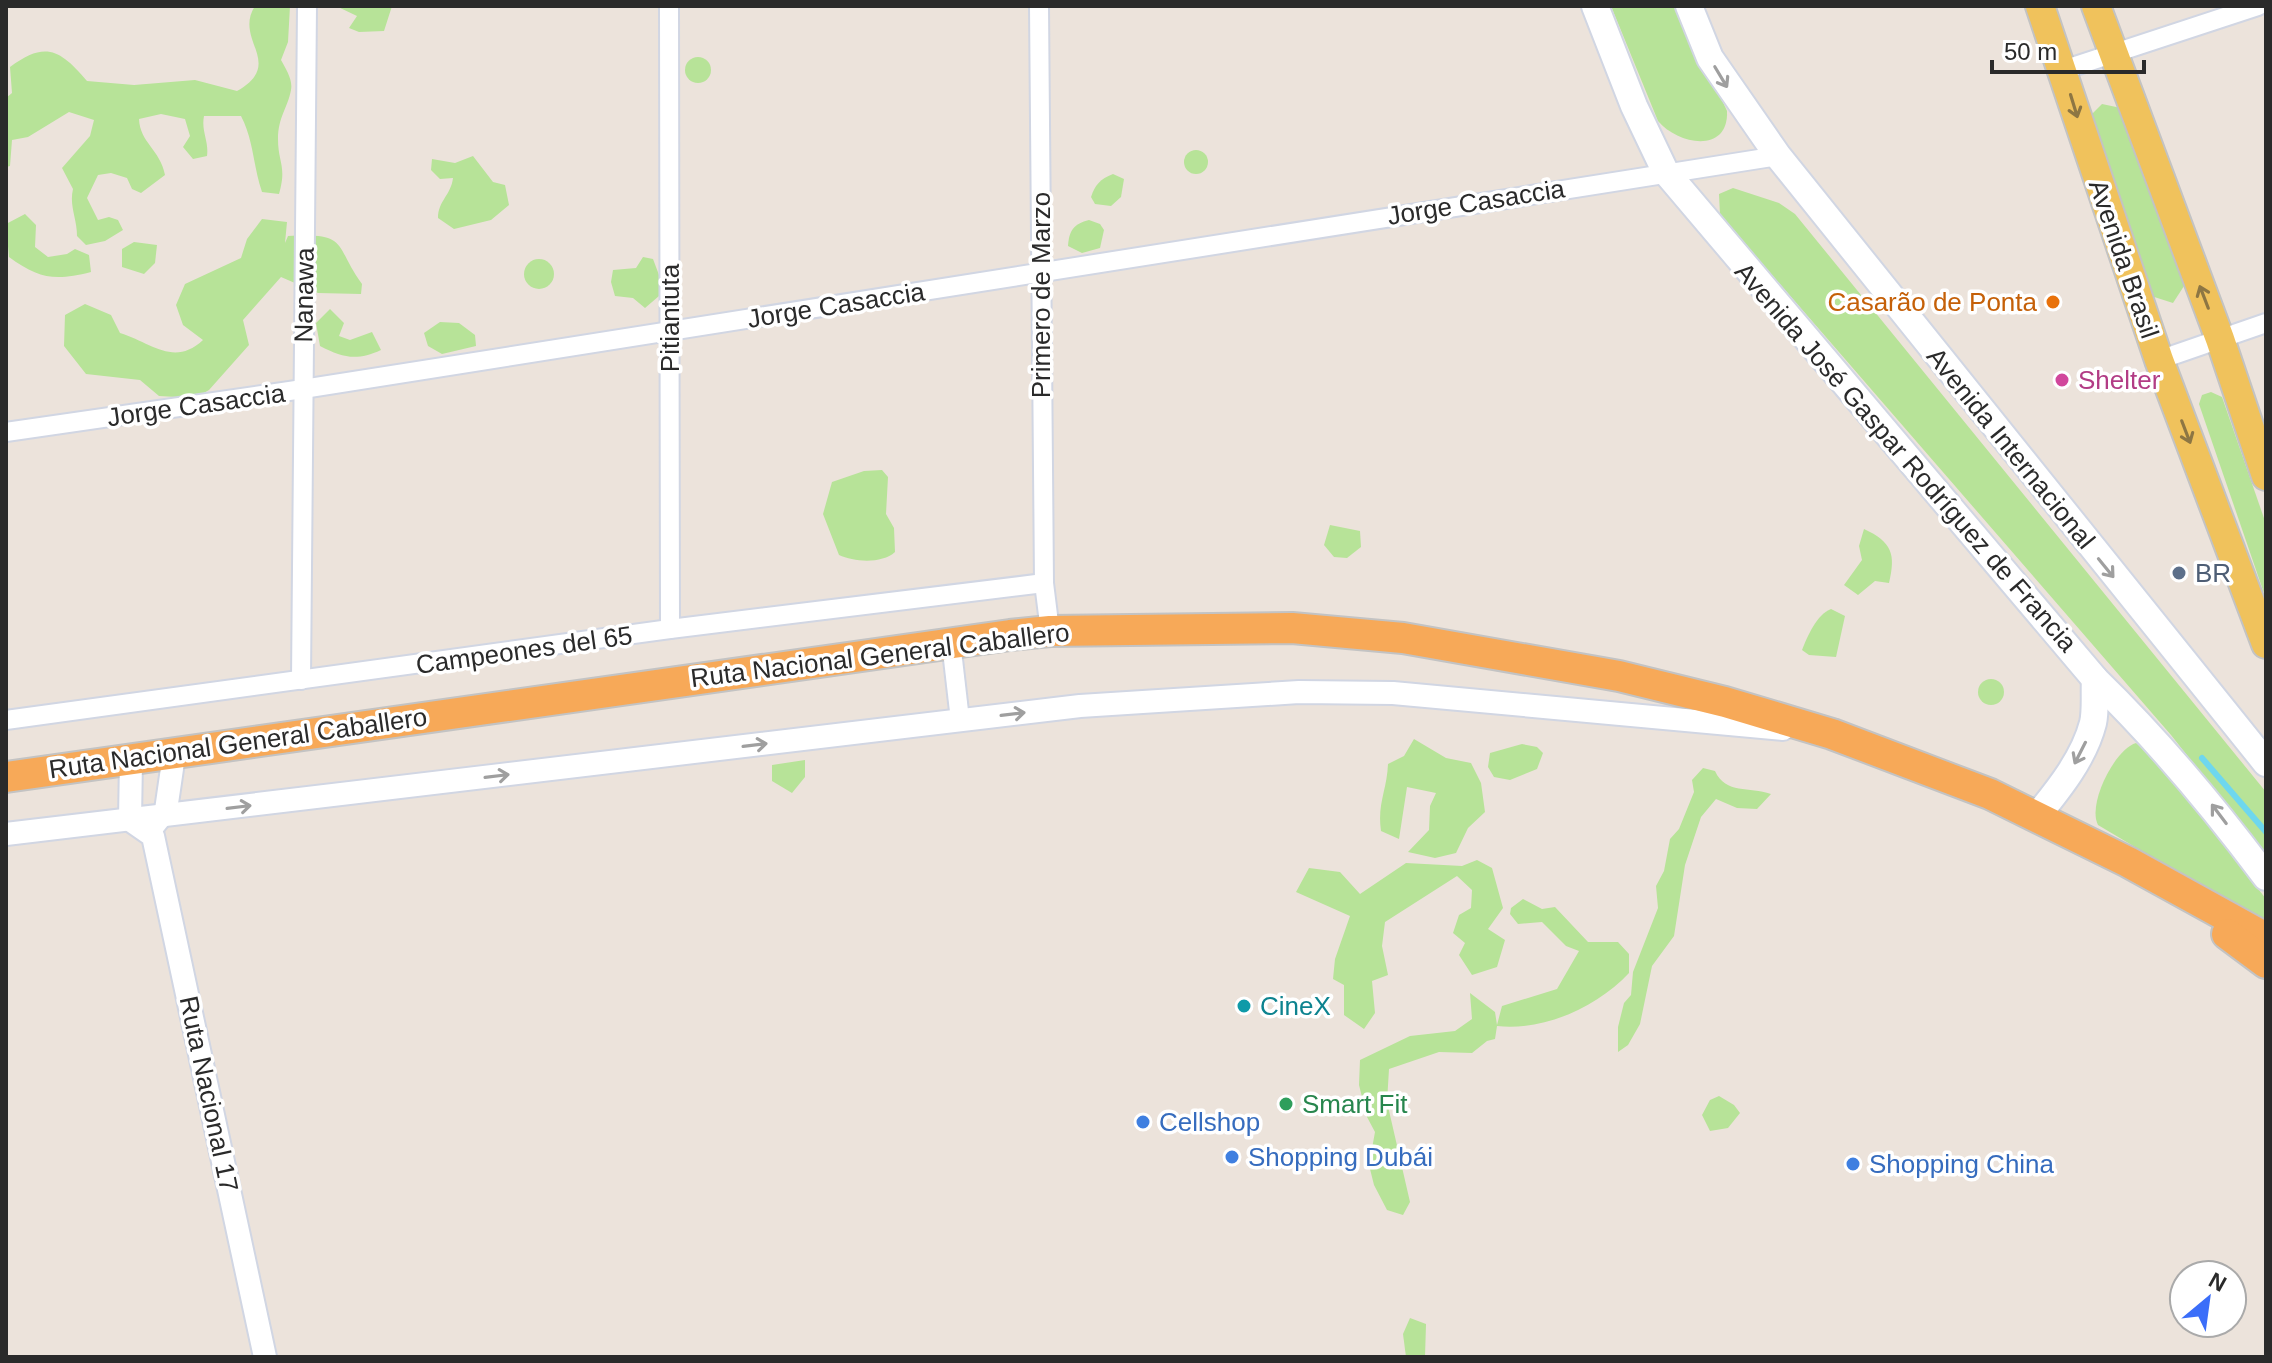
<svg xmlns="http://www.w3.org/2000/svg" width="2272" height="1363" font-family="Helvetica,sans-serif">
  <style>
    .green { fill: #b7e398 }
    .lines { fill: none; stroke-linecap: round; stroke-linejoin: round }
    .stream { stroke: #6ed7ee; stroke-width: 6 }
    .minor-casing { stroke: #d1d6e3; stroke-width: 22 }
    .tertiary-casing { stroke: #d1d6e3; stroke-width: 26 }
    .secondary-casing { stroke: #d1d6e3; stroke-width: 30 }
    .primary-casing { stroke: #c3c3c3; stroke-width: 32 }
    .trunk-casing { stroke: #c3c3c3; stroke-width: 34 }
    .minor { stroke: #fff; stroke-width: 18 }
    .tertiary { stroke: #fff; stroke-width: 22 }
    .secondary { stroke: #fff; stroke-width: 26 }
    .primary { stroke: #f0c25c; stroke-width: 28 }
    .trunk { stroke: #f7a958; stroke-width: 30 }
    .oneway { stroke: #9f9f9f }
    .oneway2 { stroke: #8d7643 }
    .food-dot { fill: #e8710a; stroke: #fff; stroke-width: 3 }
    .hotel-dot { fill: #d1479c; stroke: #fff; stroke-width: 3 }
    .service-dot { fill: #5c6f8a; stroke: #fff; stroke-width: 3 }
    .culture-dot { fill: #0f9aa8; stroke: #fff; stroke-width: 3 }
    .leisure-dot { fill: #2e9e5b; stroke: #fff; stroke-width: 3 }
    .shop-dot { fill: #3f7fe0; stroke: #fff; stroke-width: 3 }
    .labels { text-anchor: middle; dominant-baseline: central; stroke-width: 7; stroke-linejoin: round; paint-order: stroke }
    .street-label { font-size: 26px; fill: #2a2a2a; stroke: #fff }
    .food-label { font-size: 26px; fill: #c56008; stroke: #fff; text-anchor: end }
    .hotel-label { font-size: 26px; fill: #b23c85; stroke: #fff; text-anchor: start }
    .service-label { font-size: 26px; fill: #4e5e75; stroke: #fff; text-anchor: start }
    .culture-label { font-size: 26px; fill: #0d838f; stroke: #fff; text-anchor: start }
    .leisure-label { font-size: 26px; fill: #27864d; stroke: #fff; text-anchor: start }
    .shop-label { font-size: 26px; fill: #366cbe; stroke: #fff; text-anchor: start }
  </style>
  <rect width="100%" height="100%" fill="#ece3db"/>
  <!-- green -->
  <g class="green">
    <path d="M255 6H290L288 42 281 60C286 69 293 80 291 90 288 107 278 117 278 139 278 163 287 166 279 194L262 192C253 166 254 141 241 116H204C201 131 209 141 207 156L193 159 183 147 190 136 185 119 161 114 139 119C140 143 160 149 165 175L141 193 132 189 127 178 111 173 98 175 87 198 98 220 109 217 118 220 123 230 105 241 86 245 77 236C77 218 69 206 73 189L62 168 90 136 94 120 69 112 28 137 12 140 10 166 6 167V98L12 93 10 67C45 41 60 49 87 81L134 85 195 80 237 91C286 63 233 40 255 6Z"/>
    <path d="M336 6H392L384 31 359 32 349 28 357 16Z"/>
    <path d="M1611 6H1679L1727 111C1729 154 1678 145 1658 121Z"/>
    <circle cx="698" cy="70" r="13"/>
    <path d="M2102 104 2121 108 2126 115 2184 286 2173 303 2148 295 2091 115Z"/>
    <circle cx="1196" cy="162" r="12"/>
    <path d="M473 156 493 182 505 185 509 205 491 220 454 229 438 218C438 201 451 195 453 178L440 179 431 170 432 159 455 163Z"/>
    <path d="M1113 174 1124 179 1121 197 1111 206 1095 204 1091 197C1095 185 1100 179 1113 174Z"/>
    <path d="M1733 188 1779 203 1795 214 2266 792V855L2171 735 1720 215 1719 194Z"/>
    <path d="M25 214 36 225 35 247 48 257 67 254 75 249 89 255 91 272C55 281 39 279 9 257L6 224Z"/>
    <path d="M262 219 287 222 285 243 288 236C350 233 333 244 362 284L361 294 318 293 281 277 243 320 249 345 209 390 195 398 159 396 140 380 86 374 64 346 65 315 85 304 111 315 120 333C152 343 174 367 203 340L183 325 176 305 185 284 241 258 247 239Z"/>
    <path d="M1089 220 1100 224 1104 230 1100 248 1082 253 1068 246C1069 230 1074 224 1089 220Z"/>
    <path d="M134 242 157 245 155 263 144 274 122 267V249Z"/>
    <path d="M643 257 653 259 659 275V296L645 308 633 298 615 296 611 282 613 270 636 268Z"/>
    <circle cx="539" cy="274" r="15"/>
    <path d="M330 309 344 323 339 336 350 340 372 332 381 350C357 361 343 358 320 346L316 323Z"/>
    <path d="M440 322 459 323 475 335 476 346 442 354 428 346 424 333Z"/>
    <path d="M2211 392 2222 397 2266 524V599L2199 404 2202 395Z"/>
    <path d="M882 470 888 477 886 514 894 528 895 552C882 564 854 562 839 555L823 514 832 482 864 471Z"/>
    <path d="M1330 525 1360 531 1361 547 1347 558 1334 557 1324 545Z"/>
    <path d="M1864 529C1892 542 1896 554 1889 583L1875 581 1858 595 1844 585 1862 560 1859 546Z"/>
    <path d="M1831 609 1845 616 1836 657 1809 655 1802 650C1807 637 1817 614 1831 609Z"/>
    <circle cx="1991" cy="692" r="13"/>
    <path d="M1414 739 1446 758 1471 763 1481 783 1485 812 1468 828 1456 853 1435 858 1408 852 1429 830 1430 806 1436 793 1407 787 1399 839 1381 831C1377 804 1387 790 1388 764L1404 756Z"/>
    <path d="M2136 743 2163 766 2266 899V925L2098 825C2087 804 2115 749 2136 743Z"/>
    <path d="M1522 744 1537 747 1543 753 1537 769 1510 780 1494 777 1488 767 1490 753Z"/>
    <path d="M805 760V777L792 793 772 781V765Z"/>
    <path d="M1703 768 1715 771C1726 795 1749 786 1771 794L1757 809 1737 808 1716 799 1701 817 1685 865 1674 936 1652 966 1640 1024 1628 1045 1618 1052V1027L1624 1003 1631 995 1633 972 1658 908 1656 886 1664 871 1670 839 1679 829 1694 792 1692 780Z"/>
    <path d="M1477 860 1492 868 1503 908 1488 929 1505 940 1497 967 1472 975 1459 955 1465 943 1453 933 1459 915 1471 908 1472 890 1457 876 1385 922 1382 946 1388 975 1372 981 1375 1013 1364 1029 1344 1015V985L1333 979 1335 959 1350 916 1296 892 1309 868 1340 872 1360 894 1406 863 1462 866Z"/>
    <path d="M1523 899 1542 909 1555 907 1588 942H1618L1629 954V973C1597 1007 1545 1031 1497 1026L1495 1039 1487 1041 1472 1053 1439 1052 1389 1069 1387 1102 1410 1202 1403 1215 1387 1210 1374 1185 1369 1165 1375 1132 1367 1117 1359 1085 1360 1060 1410 1036 1455 1031 1472 1019 1470 993 1495 1012 1497 1025 1502 1006 1557 989 1579 951 1566 946 1542 922 1518 924 1510 914 1511 908Z"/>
    <path d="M1719 1096 1734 1105 1740 1113 1728 1128 1710 1131 1702 1115 1710 1100Z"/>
    <path d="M1410 1318 1426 1324 1425 1357H1406L1403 1334Z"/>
  </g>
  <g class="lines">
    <!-- stream -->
    <path class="stream" d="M2202 758 2266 832"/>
    <!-- minor casing -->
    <g class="minor-casing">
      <g id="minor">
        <path d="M669 6 670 629"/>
        <path d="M1039 6 1044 583 1050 631"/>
        <path d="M2063 70 2258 6"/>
        <path d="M2159 360 2266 323"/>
        <path d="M6 432 303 389 1778 156"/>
        <path d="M951 642 960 720"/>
        <path d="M301 680 307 6"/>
        <path d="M6 720 670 629 1044 583"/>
      </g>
    </g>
    <!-- tertiary casing -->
    <g class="tertiary-casing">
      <g id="tertiary">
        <path d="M131 760 130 820 153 836 265 1357"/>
        <path d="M154 825 166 810 174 755"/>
        <path d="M6 834 1080 706 1299 692 1393 693 1783 729"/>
      </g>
    </g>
    <!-- secondary casing -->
    <g class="secondary-casing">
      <g id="secondary">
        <path d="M1595 6 1634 106 1665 171 2095 679C2158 740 2213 806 2266 877"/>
        <path d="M1689 6 1710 58 1778 156 2266 763"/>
        <path d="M2037 816C2059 789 2084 758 2093 723 2096 710 2094 693 2095 679"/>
      </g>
    </g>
    <!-- primary casing -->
    <g class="primary-casing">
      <g id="primary">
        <path d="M2040 6 2159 360 2266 644"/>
        <path d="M2096 6 2220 339 2266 476"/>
      </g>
    </g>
    <!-- trunk casing -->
    <g class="trunk-casing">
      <g id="trunk">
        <path d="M6 777 1010 635 1050 631 1292 628 1403 638 1619 676 1725 702 1832 734 1990 794 2128 862 2266 938"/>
        <path d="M2227 934 2266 963"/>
      </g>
    </g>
    <!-- minor -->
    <use href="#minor" class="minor"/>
    <!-- tertiary -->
    <use href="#tertiary" class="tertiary"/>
    <!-- secondary -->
    <use href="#secondary" class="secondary"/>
    <!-- primary -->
    <use href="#primary" class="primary"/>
    <!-- trunk -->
    <use href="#trunk" class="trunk"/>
  </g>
  <!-- one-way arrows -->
  <defs><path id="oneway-shaft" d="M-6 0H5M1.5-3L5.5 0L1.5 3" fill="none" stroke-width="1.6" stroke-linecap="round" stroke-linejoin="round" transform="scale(2)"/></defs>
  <g class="oneway">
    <use href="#oneway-shaft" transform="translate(1721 77) rotate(59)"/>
    <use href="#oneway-shaft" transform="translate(2106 568) rotate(51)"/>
    <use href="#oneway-shaft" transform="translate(1013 714) rotate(-7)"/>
    <use href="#oneway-shaft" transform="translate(755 745) rotate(-7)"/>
    <use href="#oneway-shaft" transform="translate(2080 753) rotate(117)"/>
    <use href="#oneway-shaft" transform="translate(497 776) rotate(-7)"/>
    <use href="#oneway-shaft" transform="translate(239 807) rotate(-7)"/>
    <use href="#oneway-shaft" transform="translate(2219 814) rotate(-127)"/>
  </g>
  <g class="oneway2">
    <use href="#oneway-shaft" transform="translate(2074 106) rotate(73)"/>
    <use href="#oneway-shaft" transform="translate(2204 297) rotate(-111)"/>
    <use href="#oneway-shaft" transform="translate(2186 432) rotate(69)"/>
  </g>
  <!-- markers -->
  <circle class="food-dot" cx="2053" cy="302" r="8"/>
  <circle class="hotel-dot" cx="2062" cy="380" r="8"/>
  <circle class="service-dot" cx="2179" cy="573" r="8"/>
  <circle class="culture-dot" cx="1244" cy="1006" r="8"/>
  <circle class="leisure-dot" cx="1286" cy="1104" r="8"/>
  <g class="shop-dot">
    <circle cx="1143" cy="1122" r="8"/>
    <circle cx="1232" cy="1157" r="8"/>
    <circle cx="1853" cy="1164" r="8"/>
  </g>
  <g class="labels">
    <!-- street labels -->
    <g class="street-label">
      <text transform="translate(1476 202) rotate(-9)">Jorge Casaccia</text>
      <text transform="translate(2124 259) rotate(71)">Avenida Brasil</text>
      <text transform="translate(304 295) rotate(-89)">Nanawa</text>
      <text transform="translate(1041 295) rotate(-90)">Primero de Marzo</text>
      <text transform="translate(836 305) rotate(-9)">Jorge Casaccia</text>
      <text transform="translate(670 318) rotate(-90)">Pitiantuta</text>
      <text transform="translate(196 405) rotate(-8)">Jorge Casaccia</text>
      <text transform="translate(2011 448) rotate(51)">Avenida Internacional</text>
      <text transform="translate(1906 457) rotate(49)">Avenida José Gaspar Rodríguez de Francia</text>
      <text transform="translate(524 650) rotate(-8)">Campeones del 65</text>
      <text transform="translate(880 655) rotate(-7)">Ruta Nacional General Caballero</text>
      <text transform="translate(238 743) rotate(-8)">Ruta Nacional General Caballero</text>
      <text transform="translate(209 1094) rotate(78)">Ruta Nacional 17</text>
    </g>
    <!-- food labels -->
    <g class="food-label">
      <text x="2037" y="302">Casarão de Ponta</text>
    </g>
    <!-- hotel labels -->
    <g class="hotel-label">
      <text x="2078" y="380">Shelter</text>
    </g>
    <!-- service labels -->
    <g class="service-label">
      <text x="2195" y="573">BR</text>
    </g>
    <!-- culture labels -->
    <g class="culture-label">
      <text x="1260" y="1006">CineX</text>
    </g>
    <!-- leisure labels -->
    <g class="leisure-label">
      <text x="1302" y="1104">Smart Fit</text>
    </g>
    <!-- shop labels -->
    <g class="shop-label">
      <text x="1159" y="1122">Cellshop</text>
      <text x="1248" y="1157">Shopping Dubái</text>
      <text x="1869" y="1164">Shopping China</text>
    </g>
  </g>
  <!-- border -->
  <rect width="2272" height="1363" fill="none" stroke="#2a2a2a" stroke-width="16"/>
  <!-- north arrow -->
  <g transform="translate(2208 1299) rotate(29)"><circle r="38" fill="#ffffff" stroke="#aaaaaa" stroke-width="2"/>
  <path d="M0-6L14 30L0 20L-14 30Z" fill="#3b6ef9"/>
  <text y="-12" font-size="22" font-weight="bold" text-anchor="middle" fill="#2a2a2a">N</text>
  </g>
  <!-- scale -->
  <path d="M1992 60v12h152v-12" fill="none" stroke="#2a2a2a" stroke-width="4"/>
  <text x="2004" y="60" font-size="24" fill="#2a2a2a" stroke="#ffffff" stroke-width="6" paint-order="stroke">50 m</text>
</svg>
